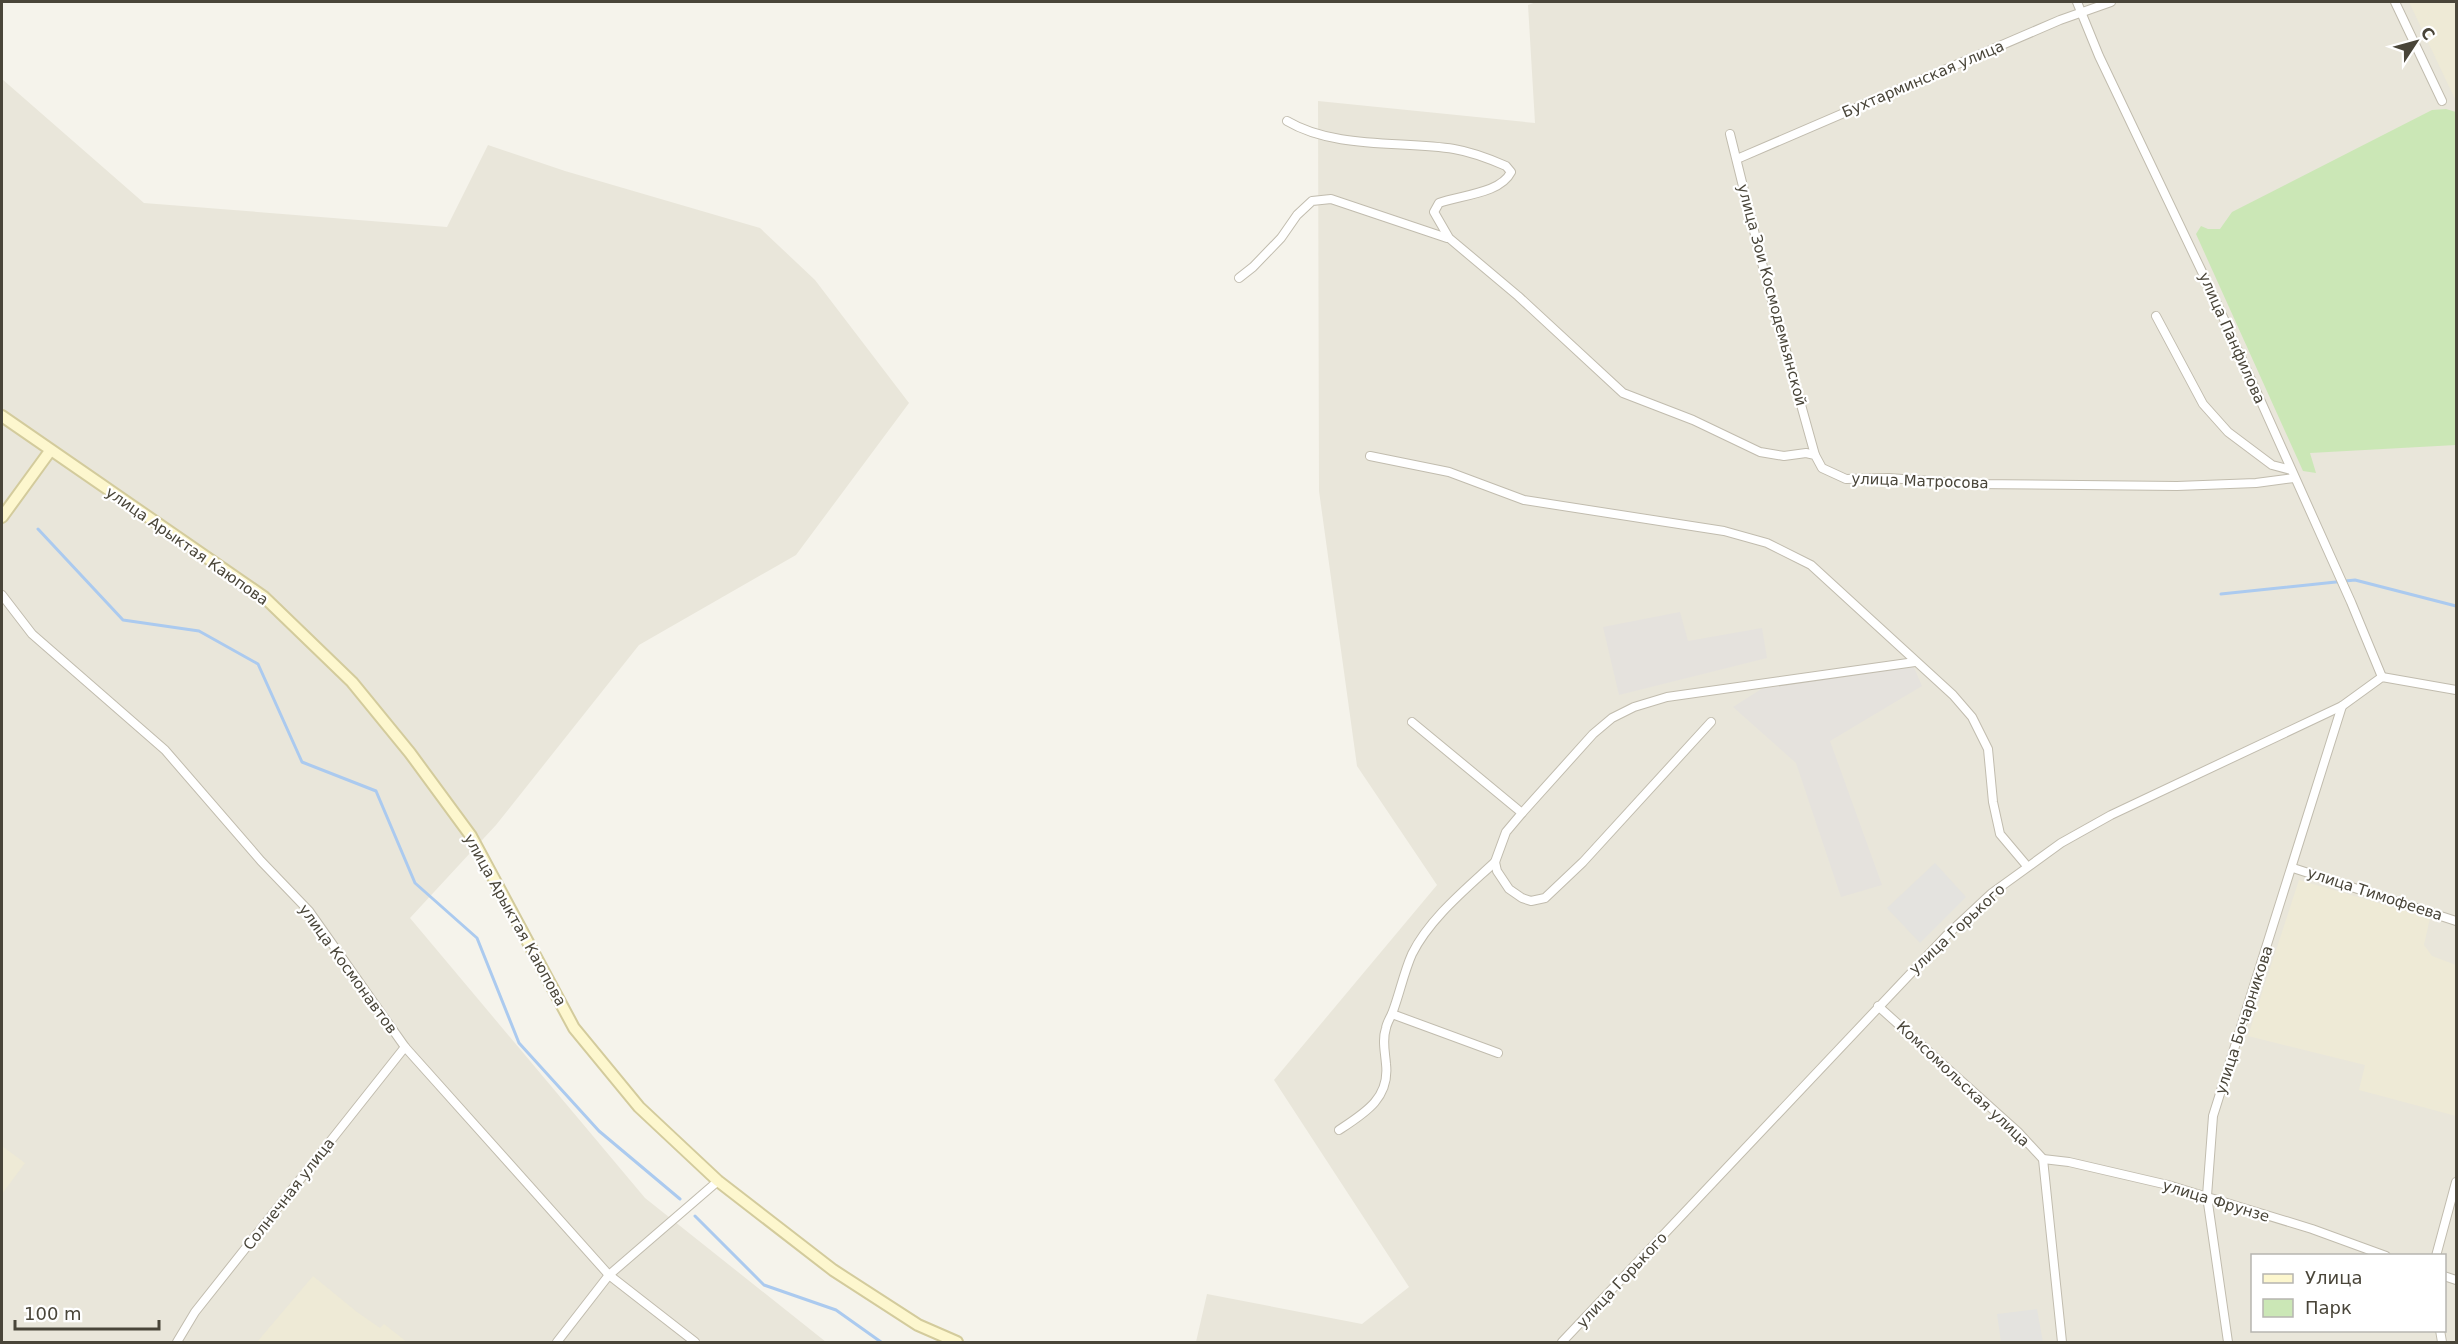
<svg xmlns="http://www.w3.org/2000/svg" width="2458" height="1344" font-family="'DejaVu Sans',sans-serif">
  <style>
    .residential { fill: #e9e6da; fill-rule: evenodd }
    .industrial { fill: #e5e2dd }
    .education { fill: #eeead6 }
    .green { fill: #cbe7b6 }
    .parking { fill: #e4e3df }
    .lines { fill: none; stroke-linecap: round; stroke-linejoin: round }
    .stream { stroke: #abcaef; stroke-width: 3 }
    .street-casing { stroke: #c1bcae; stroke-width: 10 }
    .secondary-casing { stroke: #d3cb9c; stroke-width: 14 }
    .street { stroke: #fff; stroke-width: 8 }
    .secondary { stroke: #fdf7ce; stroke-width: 10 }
    .labels { text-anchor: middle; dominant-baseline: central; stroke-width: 4.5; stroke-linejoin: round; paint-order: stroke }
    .street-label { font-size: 15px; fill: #494539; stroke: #fff }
  </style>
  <rect width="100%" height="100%" fill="#f5f3eb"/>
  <!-- residential -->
  <g class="residential">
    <path d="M1536 2H2456V1342H1196L1207 1294 1362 1324 1409 1287 1274 1080 1437 885 1357 766 1319 491 1318 101 1535 123 1528 5ZM2252 1256H2444V1330H2252Z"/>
    <path d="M2 79 144 203 447 227 488 145 565 171 760 228 815 280 909 403 796 555 639 645 496 825 410 918 645 1198 826 1342H2Z"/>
  </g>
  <!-- industrial -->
  <g class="industrial">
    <path d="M1680 612 1688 641 1762 628 1767 658 1619 695 1603 627Z"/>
    <path d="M1913 665 1922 686 1830 741 1882 885 1841 897 1796 763 1733 707 1763 688Z"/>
  </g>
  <!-- education -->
  <g class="education">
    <path d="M2409 2H2456V99L2454 97Z"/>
    <path d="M2299 880 2430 918 2424 945 2432 956 2456 965V1116L2359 1090 2365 1065 2248 1036Z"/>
    <path d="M2 1146 25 1163 2 1194Z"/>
    <path d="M313 1276 357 1312 380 1328 384 1324 407 1342H257Z"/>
  </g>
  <!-- green -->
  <path class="green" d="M2446 109 2456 112V445L2310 453 2316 473 2303 471 2196 234 2201 226 2208 229H2220L2232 212 2432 110Z"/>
  <!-- parking -->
  <g class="parking">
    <path d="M1935 863 1966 897 1920 943 1887 908Z"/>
    <path d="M2037 1309 2043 1342H2001L1997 1314Z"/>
  </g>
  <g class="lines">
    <!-- stream -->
    <g class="stream">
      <path d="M38 529 123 620 199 631 258 664 302 762 376 791 415 883 477 938 519 1043 599 1131 680 1199"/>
      <path d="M2221 594 2355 580 2456 606"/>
      <path d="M695 1216 764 1285 836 1310 881 1342"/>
    </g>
    <!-- street casing -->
    <g class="street-casing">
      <g id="street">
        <path d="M2077 2 2099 56 2214 297 2351 602 2382 677"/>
        <path d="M2395 2 2442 101"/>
        <path d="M1287 121C1334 149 1401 141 1454 149 1472 152 1490 159 1506 166L1511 172C1500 194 1460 195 1439 203L1434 212 1449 238 1518 296 1623 393 1693 420 1760 452 1784 456 1806 453 1815 455 1822 468 1846 479 1889 478 1971 484 2177 486 2256 483 2294 478"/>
        <path d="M1730 134 1766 279 1815 455"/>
        <path d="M1737 159 2060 20 2111 2"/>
        <path d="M1239 278 1253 267 1281 238 1297 215 1312 201 1331 199 1447 238"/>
        <path d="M2156 316 2203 404 2228 432 2272 465 2291 470"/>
        <path d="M1370 456 1449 472 1524 500 1724 531 1767 543 1811 565 1953 695 1972 717 1988 749 1993 802 2000 834 2027 866"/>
        <path d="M2 595 32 634 165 750 261 861 309 911 405 1047 609 1275 695 1342"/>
        <path d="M1412 722 1522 813"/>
        <path d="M1711 722 1583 862 1545 898 1531 901 1522 898 1509 889 1497 871 1495 862 1506 832 1522 813 1593 734 1612 718 1634 707 1667 697 1915 662"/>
        <path d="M2293 868 2456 921"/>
        <path d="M1878 1006 2018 1132 2043 1159 2062 1342"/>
        <path d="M1392 1014 1498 1053"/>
        <path d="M1339 1130C1365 1113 1390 1098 1386 1064 1385 1051 1382 1040 1386 1028 1387 1022 1391 1017 1393 1011 1400 992 1404 972 1412 954 1430 918 1466 889 1495 862"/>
        <path d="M2043 1159 2069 1162 2168 1185 2312 1229 2386 1256"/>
        <path d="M2436 1256 2456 1182"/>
        <path d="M2444 1276 2456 1280"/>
        <path d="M2440 1330 2442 1342"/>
        <path d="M177 1342 195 1312 405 1047"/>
        <path d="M557 1342 609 1275 718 1181"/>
        <path d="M1562 1342 1947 935 1992 893 2061 843 2111 815 2342 706 2382 677 2456 690"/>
        <path d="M2228 1342 2207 1196 2213 1116 2342 706"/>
      </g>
    </g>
    <!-- secondary casing -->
    <g class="secondary-casing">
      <g id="secondary">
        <path d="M2 416 264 597 352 682 410 753 471 836 574 1028 639 1107 718 1181 833 1270 918 1325 957 1342"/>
        <path d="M2 517 50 451"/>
      </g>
    </g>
    <!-- street -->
    <use href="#street" class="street"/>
    <!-- secondary -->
    <use href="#secondary" class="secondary"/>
  </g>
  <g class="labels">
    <!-- street labels -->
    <g class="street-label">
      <text transform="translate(1923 79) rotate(-23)">Бухтарминская улица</text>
      <text transform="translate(1772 295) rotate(75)">улица Зои Космодемьянской</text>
      <text transform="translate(2232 338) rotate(66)">улица Панфилова</text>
      <text transform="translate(1920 481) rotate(2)">улица Матросова</text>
      <text transform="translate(187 546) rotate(35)">улица Арыктая Каюпова</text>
      <text transform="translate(2375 894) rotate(18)">улица Тимофеева</text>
      <text transform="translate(515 920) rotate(61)">улица Арыктая Каюпова</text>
      <text transform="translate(1957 929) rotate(-43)">улица Горького</text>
      <text transform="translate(348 969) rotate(54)">улица Космонавтов</text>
      <text transform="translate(2244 1020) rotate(-72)">улица Бочарникова</text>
      <text transform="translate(1963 1084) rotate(43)">Комсомольская улица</text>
      <text transform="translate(289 1194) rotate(-52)">Солнечная улица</text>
      <text transform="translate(2216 1201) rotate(17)">улица Фрунзе</text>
      <text transform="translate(1622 1280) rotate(-47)">улица Горького</text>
    </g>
  </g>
  <!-- border -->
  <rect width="2458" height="1344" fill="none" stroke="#494539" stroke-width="6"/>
  <!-- legend -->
  <rect x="2251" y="1254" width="195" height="78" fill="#ffffff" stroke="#b6b5b0" stroke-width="1.5"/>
  <rect x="2263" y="1274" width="30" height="9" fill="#fdf7ce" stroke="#b6b5b0" stroke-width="1.5"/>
  <text x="2305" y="1284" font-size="18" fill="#494539">Улица</text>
  <rect x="2263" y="1299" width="30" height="18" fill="#cbe7b6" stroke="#b6b5b0" stroke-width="1.5"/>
  <text x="2305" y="1314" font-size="18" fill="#494539">Парк</text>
  <!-- north arrow -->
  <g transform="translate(2416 42) rotate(54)" stroke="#ffffff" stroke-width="4.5" paint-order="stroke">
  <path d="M0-4.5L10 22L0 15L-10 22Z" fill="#494539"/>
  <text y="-9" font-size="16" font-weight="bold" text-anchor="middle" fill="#494539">С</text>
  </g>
  <!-- scale -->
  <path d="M15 1320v9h144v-9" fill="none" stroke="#494539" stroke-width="3"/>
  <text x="24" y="1320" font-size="18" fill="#494539" stroke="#ffffff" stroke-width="4.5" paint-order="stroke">100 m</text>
</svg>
